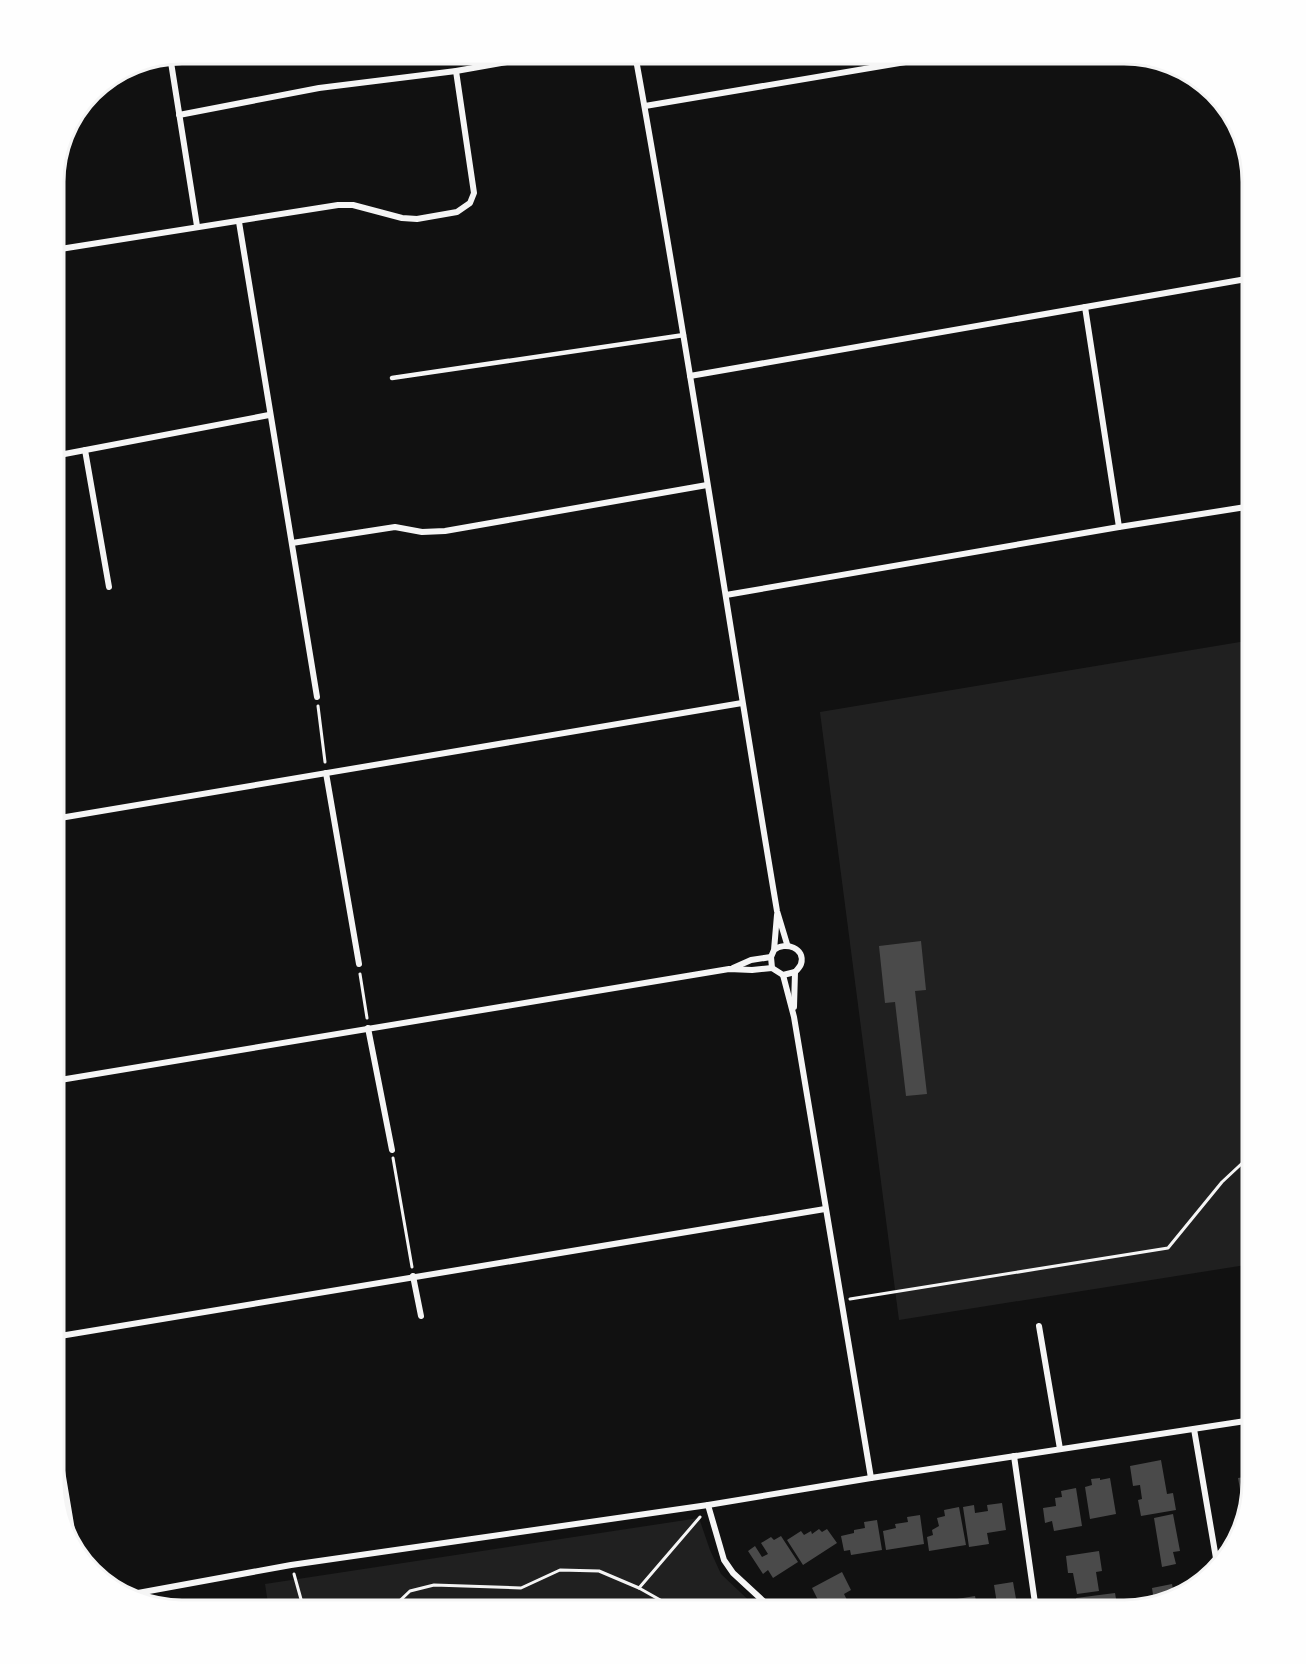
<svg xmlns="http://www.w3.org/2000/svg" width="1306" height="1664" font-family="'PT Sans Narrow',sans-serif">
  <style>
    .green { fill: #202020 }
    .building { fill: #4a4a4a }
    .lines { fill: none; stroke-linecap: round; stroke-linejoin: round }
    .path { stroke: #f5f5f5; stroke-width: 3 }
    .service { stroke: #f5f5f5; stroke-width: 4.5 }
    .minor { stroke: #f5f5f5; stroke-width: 6 }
    .rim { fill: none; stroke: #f5f5f5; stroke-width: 3 }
  </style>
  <rect width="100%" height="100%" fill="#111"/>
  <!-- green -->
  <g class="green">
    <path d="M1252 640V1264L899 1320 820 712Z"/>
    <path d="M699 1518 710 1550 721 1574 759 1610H269L265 1584Z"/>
  </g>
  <!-- building -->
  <g class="building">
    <path d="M921 941 926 990 915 991 927 1094 906 1096 895 1002 885 1003 879 946Z"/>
    <path d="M1252 1450V1482L1249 1494 1241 1495 1238 1478 1244 1477 1242 1468 1249 1467 1246 1451Z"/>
    <path d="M1161 1460 1167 1494 1173 1493 1176 1510 1141 1516 1138 1500 1142 1499 1140 1485 1133 1486 1130 1466Z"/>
    <path d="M1100 1478V1480L1110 1478 1116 1514 1090 1519 1085 1487 1092 1485 1091 1479Z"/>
    <path d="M1076 1488 1082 1526 1054 1531 1052 1521 1045 1523 1043 1508 1056 1506 1055 1498 1062 1497 1061 1491Z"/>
    <path d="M1002 1503 1006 1530 987 1533 989 1544 969 1547 963 1507 974 1505 975 1513 988 1511 987 1505Z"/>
    <path d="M959 1507 966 1545 929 1551 927 1537 933 1535 932 1530 939 1526 937 1518 945 1516 944 1510Z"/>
    <path d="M1173 1514 1180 1551 1173 1552 1176 1564 1162 1567 1154 1518Z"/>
    <path d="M920 1515 924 1544 886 1550 883 1531 896 1528 895 1524 908 1522 907 1517Z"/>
    <path d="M877 1520 882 1550 851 1555 850 1550 844 1551 841 1536 854 1533V1530L865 1528 864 1522Z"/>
    <path d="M819 1529 822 1532 827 1529 837 1543 803 1565 787 1540 801 1531 804 1535 811 1531 812 1534Z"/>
    <path d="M781 1536 798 1562 773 1578 768 1570 763 1574 748 1551 755 1546 762 1557 768 1554 761 1543 771 1537 774 1540Z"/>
    <path d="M1099 1551 1102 1571 1096 1572 1099 1591 1077 1594 1073 1573H1068L1066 1556Z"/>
    <path d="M842 1572 851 1590 844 1594 852 1610H823L812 1588Z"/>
    <path d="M1013 1582 1018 1610H998L994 1585Z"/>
    <path d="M1172 1584 1174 1595 1154 1601 1152 1588Z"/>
    <path d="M1115 1593 1118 1610H1078L1076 1598Z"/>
    <path d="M975 1596 978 1610H942L958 1606 957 1599Z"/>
    <path d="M933 1600 935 1610H896L895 1607 922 1604V1602Z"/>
    <path d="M892 1604 893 1610H873L872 1607Z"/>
  </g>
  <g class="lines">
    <!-- path -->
    <g class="path">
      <path d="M318 706 325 762"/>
      <path d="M360 974 367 1018"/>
      <path d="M393 1158 412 1267"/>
      <path d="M850 1299 1168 1248 1222 1182 1252 1154"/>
      <path d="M294 1574 304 1610"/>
      <path d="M639 1588 700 1517"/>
      <path d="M390 1610 410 1591 434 1585 521 1588 560 1570 599 1571 639 1588 678 1610"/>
    </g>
    <!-- service -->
    <path class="service" d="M392 378 684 335"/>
    <!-- minor -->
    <g class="minor">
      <path d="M635 54C687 339 729 626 777 911L787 944"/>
      <path d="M170 56 197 226"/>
      <path d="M645 106 953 54"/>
      <path d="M179 115 319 88 456 71 553 54"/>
      <path d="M239 222 317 697"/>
      <path d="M54 250 338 205H353L402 218 417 219 457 212 470 203 474 193 456 71"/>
      <path d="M1085 307 1119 527"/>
      <path d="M690 376 1252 278"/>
      <path d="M85 450 109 587"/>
      <path d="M54 456 269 415"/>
      <path d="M292 543 395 527 422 532 445 531 707 485"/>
      <path d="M726 595 1119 527 1252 506"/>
      <path d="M326 773 359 964"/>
      <path d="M54 819 742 703"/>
      <path d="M774 950C785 941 806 948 801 964 800 967 797 970 795 972L783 975 772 968 771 957 774 950 777 915"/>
      <path d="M733 968 751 960 771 957"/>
      <path d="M783 975 794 1017 871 1478"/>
      <path d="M794 1007 795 972"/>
      <path d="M368 1028 392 1150"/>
      <path d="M54 1081 729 969 752 970 772 968"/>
      <path d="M413 1276 421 1316"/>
      <path d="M1039 1326 1060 1449"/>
      <path d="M54 1337 825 1209"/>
      <path d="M54 1423 76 1554"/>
      <path d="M1194 1429 1217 1564"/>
      <path d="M1014 1456 1036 1610"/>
      <path d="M708 1505 724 1560 733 1573 773 1610"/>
      <path d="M127 1595 291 1565 708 1505 871 1478 1252 1420"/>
    </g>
  </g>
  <!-- crop -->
  <path d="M0 0H1306V1664H0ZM182 64H1124A118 118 0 0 1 1242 182V1482A118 118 0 0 1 1124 1600H182A118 118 0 0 1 64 1482V182A118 118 0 0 1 182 64Z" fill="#fefefe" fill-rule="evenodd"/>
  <path class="rim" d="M182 64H1124A118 118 0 0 1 1242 182V1482A118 118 0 0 1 1124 1600H182A118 118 0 0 1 64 1482V182A118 118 0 0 1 182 64Z"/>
</svg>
